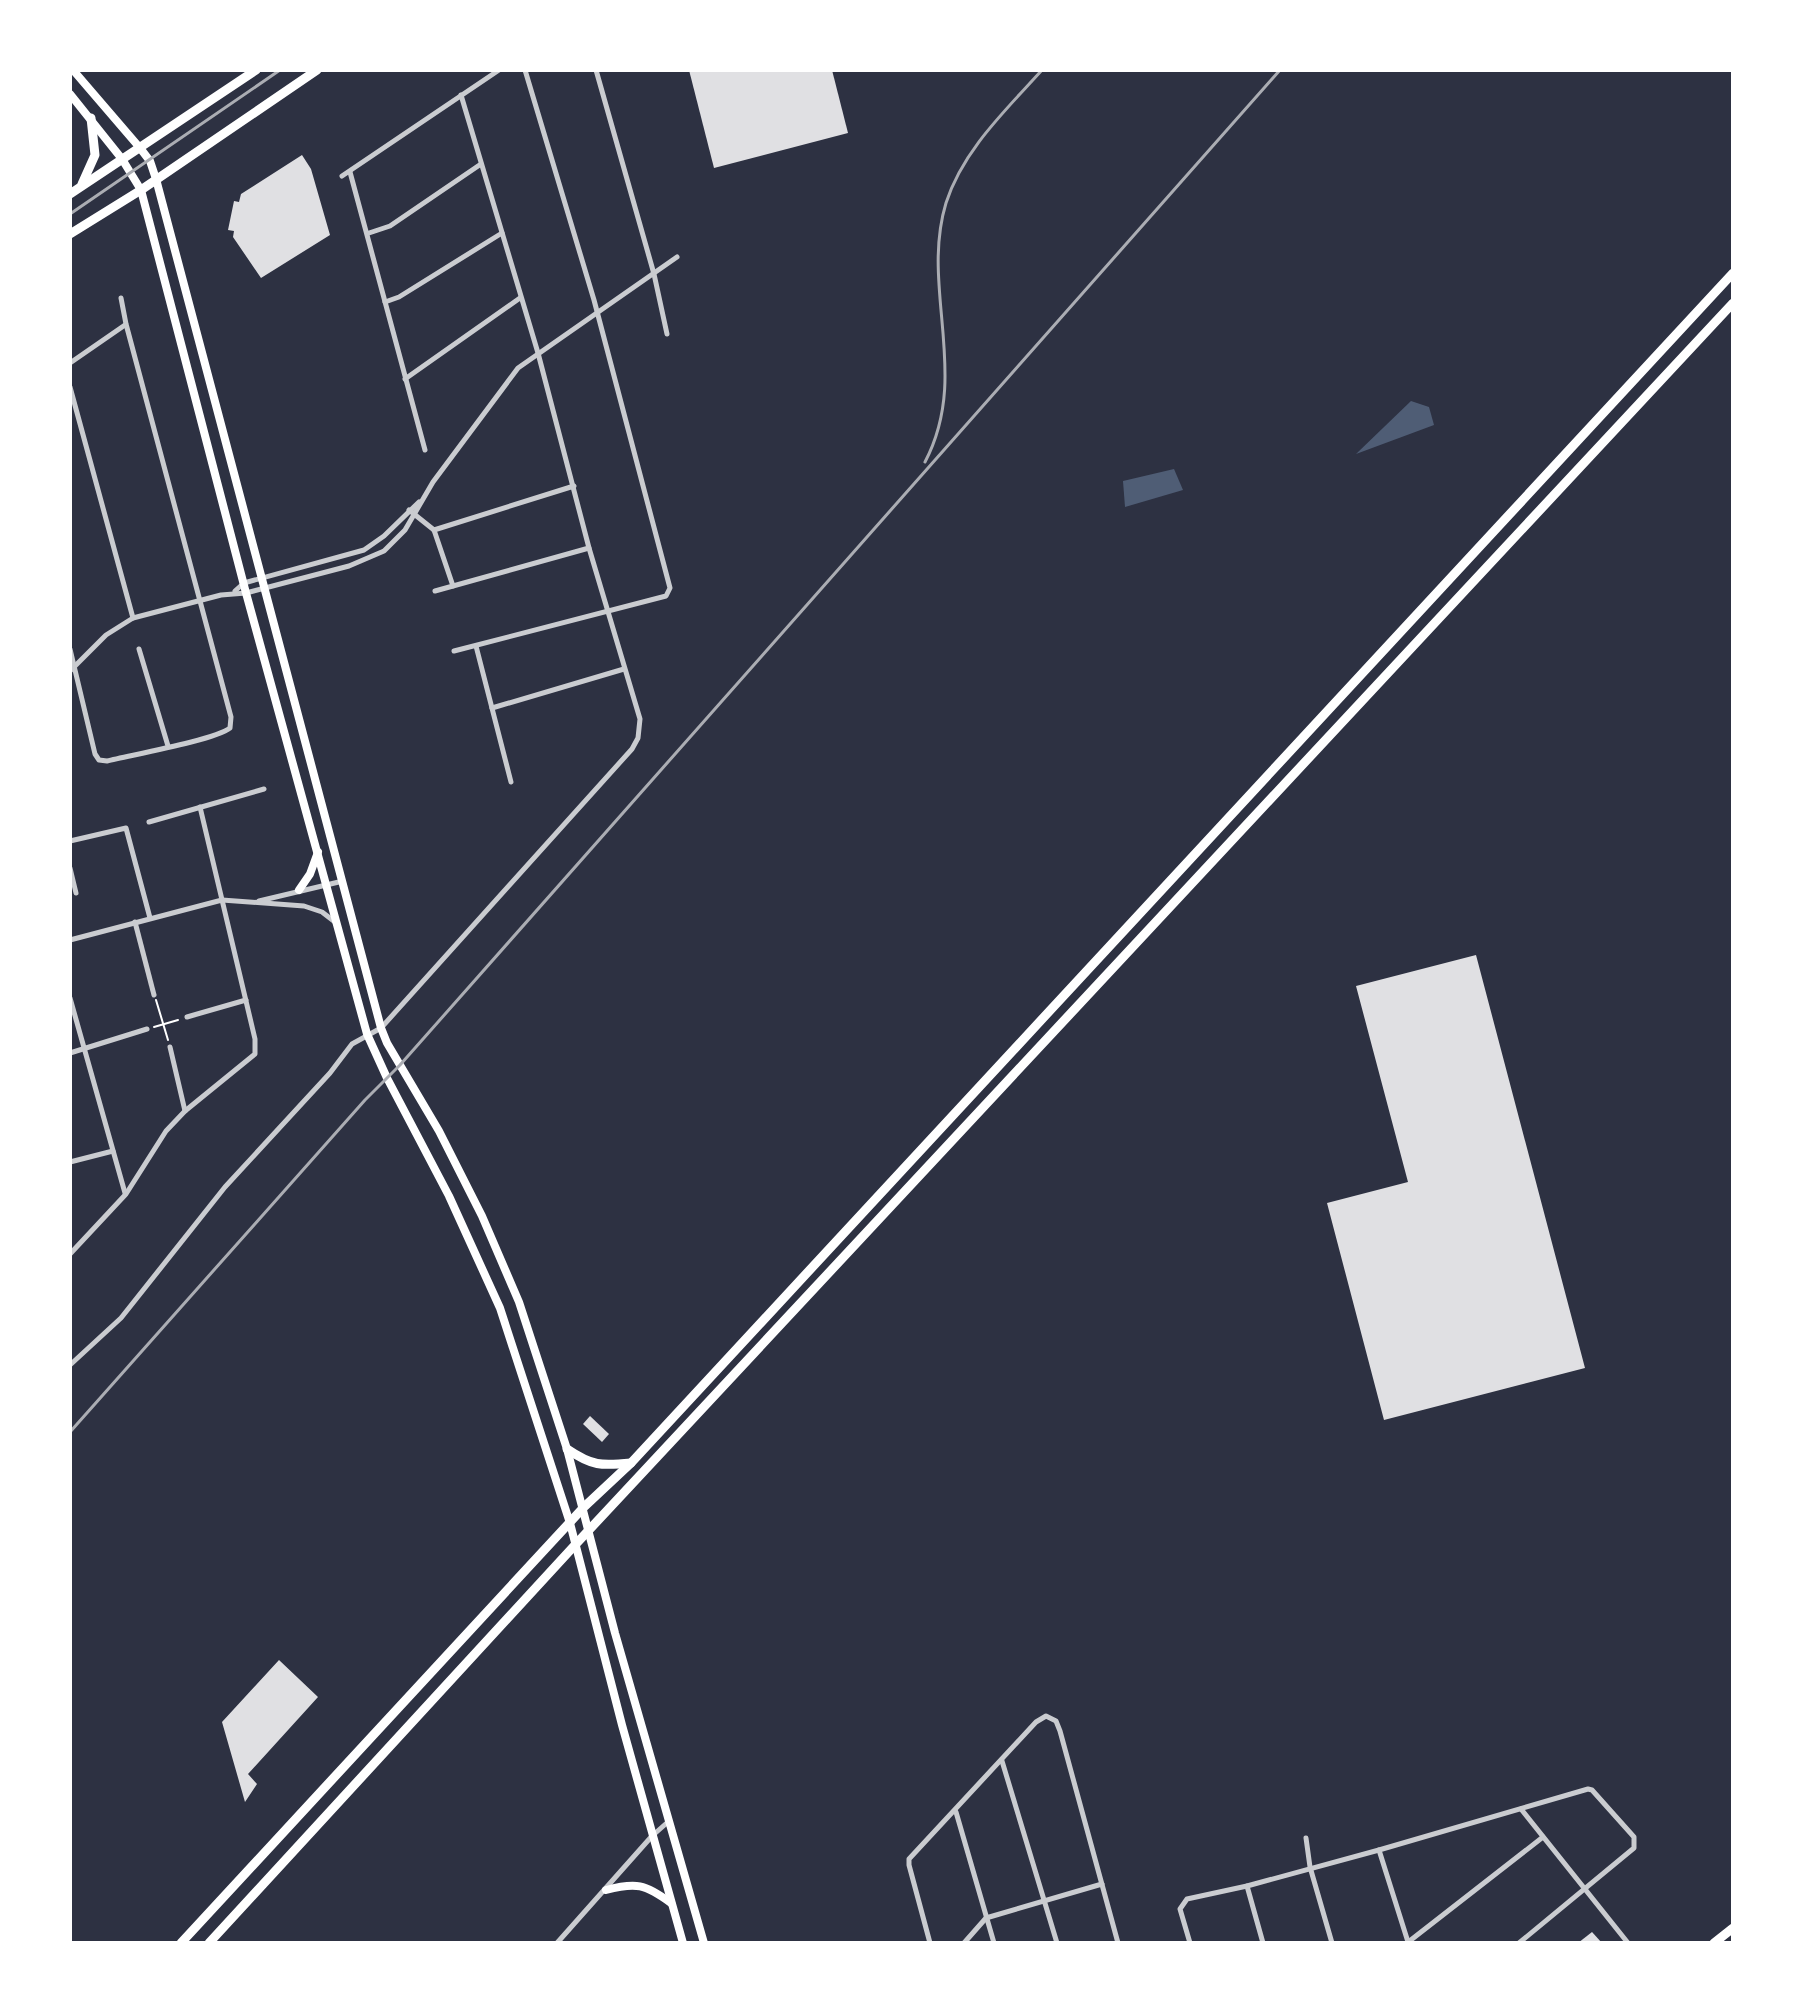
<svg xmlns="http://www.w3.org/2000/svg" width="1803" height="2013" font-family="Rubik,sans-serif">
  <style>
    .water { fill: #4f5d75 }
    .building { fill: #e0e0e3 }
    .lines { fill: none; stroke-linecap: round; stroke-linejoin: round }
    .path { stroke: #fff; stroke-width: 2 }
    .minor { stroke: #caccd0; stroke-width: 5 }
    .secondary { stroke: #fff; stroke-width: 8 }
    .primary { stroke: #fff; stroke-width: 9 }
    .rail { stroke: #abadb3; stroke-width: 3 }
  </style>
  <rect width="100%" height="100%" fill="#2d3142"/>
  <!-- water -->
  <g class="water">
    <path d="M1411 401 1429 407 1434 425 1356 454Z"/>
    <path d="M1174 469 1183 490 1125 507 1123 481Z"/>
  </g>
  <!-- building -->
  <g class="building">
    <path d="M689 70H832L848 133 714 168Z"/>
    <path d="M302 155 311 169 330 235 261 278 233 237 234 231 228 230 234 201 239 202 241 194Z"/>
    <path d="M1476 955 1585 1368 1384 1420 1327 1203 1408 1182 1356 986Z"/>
    <path d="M590 1416 609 1434 602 1442 583 1424Z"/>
    <path d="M279 1660 318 1697 248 1774 257 1784 245 1802 222 1722Z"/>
    <path d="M1592 1932 1602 1943H1578Z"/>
  </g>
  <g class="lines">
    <!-- path -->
    <g class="path">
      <path d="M156 1000 168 1040"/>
      <path d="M154 1027 178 1020"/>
    </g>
    <!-- minor -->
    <g class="minor">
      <path d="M596 70 654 274 667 334"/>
      <path d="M350 172 425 450"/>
      <path d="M342 176 499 70"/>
      <path d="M369 233 390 226 481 164"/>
      <path d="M385 302 399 297 502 233"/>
      <path d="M70 363 125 325"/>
      <path d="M405 379 520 298"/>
      <path d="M70 387 133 618"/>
      <path d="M409 510 434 530"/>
      <path d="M434 530 574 486"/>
      <path d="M434 530 453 586"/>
      <path d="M235 591 244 583 364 550 384 536 419 502"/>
      <path d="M435 591 589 548"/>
      <path d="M476 646 511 782"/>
      <path d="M70 649 95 754 99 760 107 761C131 755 215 740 230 728L231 717 126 324 121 298"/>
      <path d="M139 649 168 746"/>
      <path d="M454 651 666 596 670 588 594 300 525 70"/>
      <path d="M70 671 106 635 133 618 221 595 246 593 349 566 384 551 405 530 433 482 518 368 677 257"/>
      <path d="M492 708 624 669"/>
      <path d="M149 822 264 789"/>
      <path d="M70 841 126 828 150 918"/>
      <path d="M70 868 76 893"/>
      <path d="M259 901 343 881"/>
      <path d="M135 922 154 995"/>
      <path d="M70 940 222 900 304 906 322 912 335 922"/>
      <path d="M70 998 125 1193"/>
      <path d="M187 1017 246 1000"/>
      <path d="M170 1047 185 1111"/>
      <path d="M70 1053 147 1029"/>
      <path d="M70 1162 113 1151"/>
      <path d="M70 1254 126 1194 166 1131 185 1111 255 1054V1039L200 807"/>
      <path d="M70 1365 121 1318 225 1187 330 1073 352 1044 381 1028 632 749 638 738 640 719 589 548 538 353 461 95"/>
      <path d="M1002 1761 1057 1943"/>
      <path d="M1521 1809 1628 1943"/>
      <path d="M956 1812 994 1943"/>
      <path d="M1306 1838 1310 1867 1332 1943"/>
      <path d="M1379 1850 1408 1942"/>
      <path d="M1247 1886 1263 1943"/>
      <path d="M557 1943 652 1836 669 1821"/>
      <path d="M930 1943 909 1865V1859L1036 1722 1046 1716 1056 1721 1060 1731 1118 1943"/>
      <path d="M964 1943 986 1918 1102 1884"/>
      <path d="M1190 1943 1180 1909 1187 1899 1247 1886 1379 1850 1588 1789 1592 1790 1634 1837V1848L1519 1943"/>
      <path d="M1407 1943 1543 1837"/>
    </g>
    <!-- secondary -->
    <g class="secondary">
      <path d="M73 70 140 148 150 161 156 179 381 1028 387 1043 439 1131 482 1216 519 1302 567 1449 615 1633 704 1943"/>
      <path d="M70 94 122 159 141 190 246 593 367 1034 387 1078 449 1196 500 1308 570 1523 622 1725 683 1943"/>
      <path d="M299 890 310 874 318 852"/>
      <path d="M606 1890C636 1882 645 1884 671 1903"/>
    </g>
    <!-- primary -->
    <g class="primary">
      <path d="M82 184 95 155 91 118"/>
      <path d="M70 194 256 70"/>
      <path d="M70 234 141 190 317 70"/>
      <path d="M567 1449C592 1466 601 1466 631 1463"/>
      <path d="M181 1943 584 1507 631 1463 1733 273"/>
      <path d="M209 1943 575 1545 1733 303"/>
      <path d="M1714 1943 1733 1928"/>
    </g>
    <!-- rail -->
    <g class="rail">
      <path d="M70 214 280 70"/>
      <path d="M925 462C971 375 920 289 946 203 963 150 1006 110 1042 70"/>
      <path d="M70 1432 365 1100 400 1065 1280 70"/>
    </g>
  </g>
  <!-- border -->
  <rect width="1803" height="2013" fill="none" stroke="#ffffff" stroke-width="144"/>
</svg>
